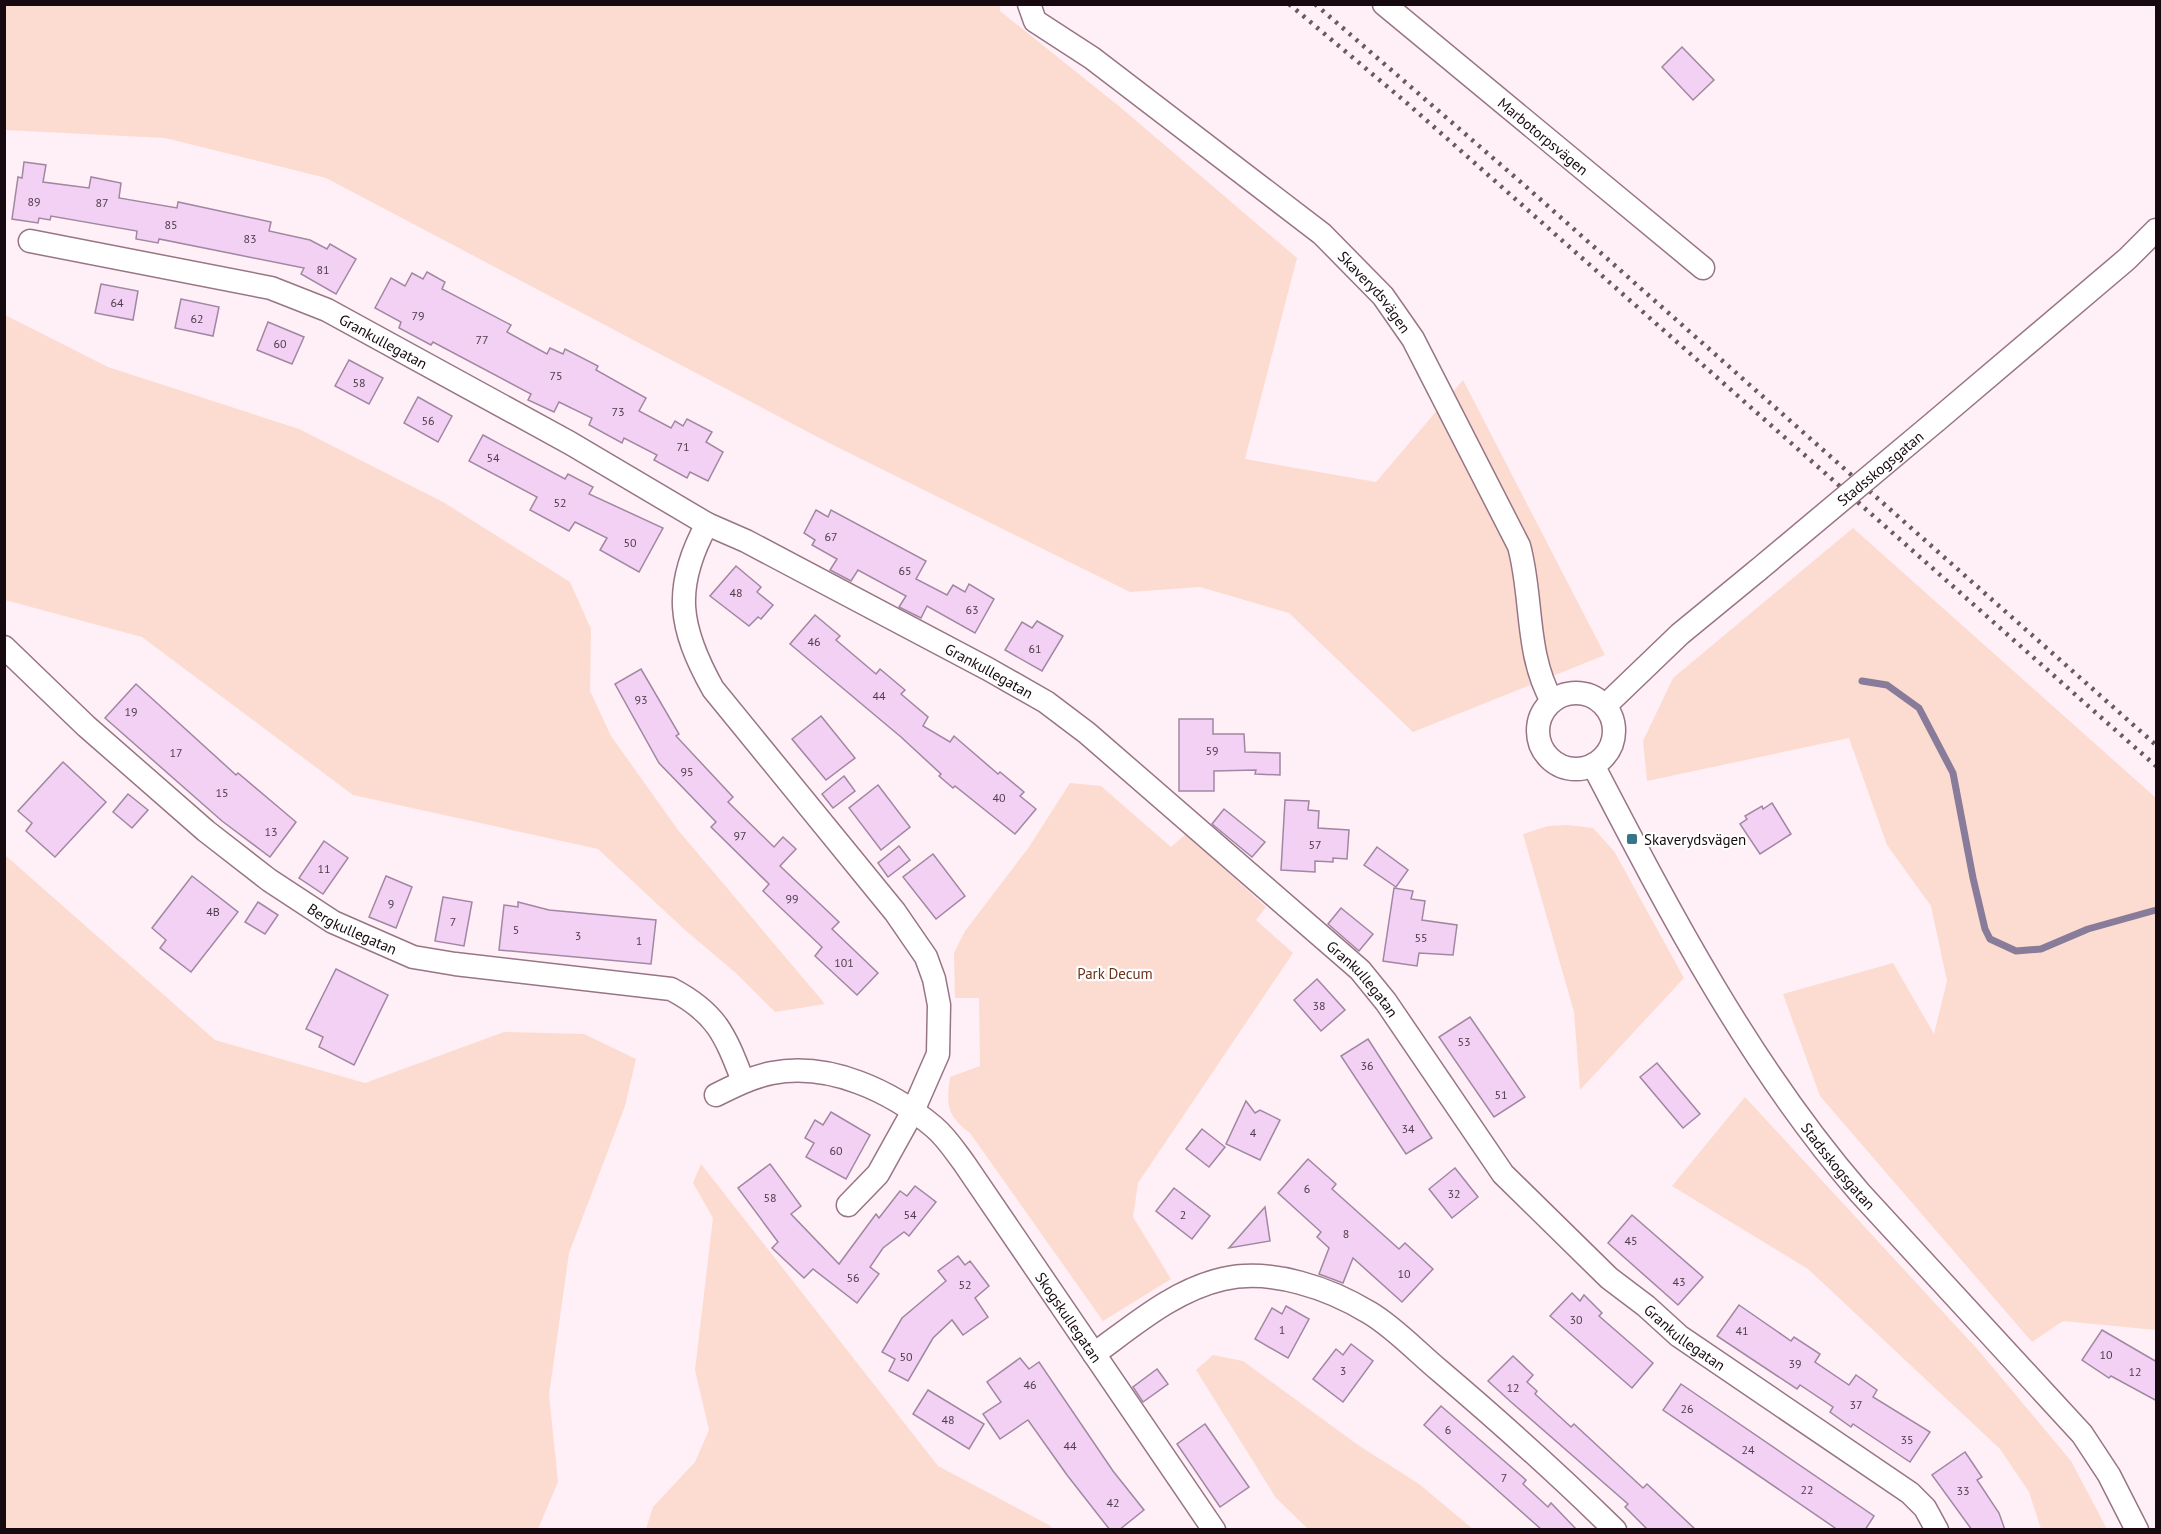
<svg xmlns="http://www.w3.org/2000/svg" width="2161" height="1534" font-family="'PT Sans',sans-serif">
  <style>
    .green { fill: #fcdcd0 }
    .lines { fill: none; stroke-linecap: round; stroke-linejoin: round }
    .stream { stroke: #887c9a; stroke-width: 7 }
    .building { fill: #f2d1f4; stroke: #a187a2; stroke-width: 1.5 }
    .minor-casing { stroke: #987585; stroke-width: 25 }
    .minor { stroke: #fff; stroke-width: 22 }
    .rail { stroke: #685a61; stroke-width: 4.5; stroke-dasharray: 3 6; stroke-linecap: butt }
    .minor-bridge-casing { stroke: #987585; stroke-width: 25; stroke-linecap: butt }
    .minor-bridge { stroke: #fff; stroke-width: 22 }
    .poi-dot { fill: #36758a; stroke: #fff; stroke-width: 2 }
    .labels { text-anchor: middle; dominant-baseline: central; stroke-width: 4.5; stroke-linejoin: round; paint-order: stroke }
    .number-label { font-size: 12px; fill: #4d3c49 }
    .street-label { font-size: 15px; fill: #160a10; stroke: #fff }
    .poi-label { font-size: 15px; fill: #160a10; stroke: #fff; text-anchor: start }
    .park-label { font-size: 15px; fill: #6a311b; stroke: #fff }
  </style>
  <rect width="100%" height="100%" fill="#ffeff6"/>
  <!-- green -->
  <g class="green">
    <path d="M4 5H1000V11L1120 107 1297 258 1245 459 1376 482 1463 380 1605 655 1413 732 1289 613 1200 587 1130 592 829 443 326 178 165 138 5 130Z"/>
    <path d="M5 315 108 367 299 429 443 502 570 582 591 629 590 691 611 736 678 830 825 1004 775 1012 737 974 685 930 598 849 353 795 142 637 5 600Z"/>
    <path d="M1853 528 2156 798V1330L2063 1321 2032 1342 1820 1096 1783 994 1893 963 1934 1034 1947 981 1931 906 1887 845 1849 738 1647 781 1643 741 1673 678Z"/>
    <path d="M1070 783 1101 786 1171 847 1186 834 1266 907 1256 920 1293 953 1138 1183 1133 1217 1171 1279 1103 1321 970 1133C947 1115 946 1106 950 1077L980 1066 979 998H955L954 953 965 931 1029 847Z"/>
    <path d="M1568 825 1593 828 1614 851 1684 978 1580 1090 1574 1012 1523 834 1548 826Z"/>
    <path d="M5 855 215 1040 365 1083 504 1032 584 1034 636 1059 625 1106 569 1253 549 1395 558 1482 538 1529H5Z"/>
    <path d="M1745 1097 1979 1351 2071 1461 2107 1529H2041L2029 1492 2000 1449 1808 1269 1672 1186Z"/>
    <path d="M701 1164 938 1466 1049 1525 1053 1529H646L653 1507 695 1462 709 1430 695 1370 713 1218 693 1183Z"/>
    <path d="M1213 1355 1243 1361 1358 1445 1419 1484 1473 1529H1308L1276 1498 1196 1370Z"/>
  </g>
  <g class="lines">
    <!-- stream -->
    <path class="stream" d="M1862 681 1887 685 1919 708 1953 773 1973 878 1985 929 1990 939 2016 951 2041 949 2088 929 2156 910"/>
  </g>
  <!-- building -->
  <g class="building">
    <path d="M1682 47 1714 80 1693 100 1662 67Z"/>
    <path d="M24 162 46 165 43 182 89 188 91 177 121 183 119 198 177 208 178 202 271 222 269 231 310 240 327 249 330 244 356 259 336 294 301 274 304 268 159 239 158 243 136 239 137 231 51 216 50 220 39 218 38 223 12 219 18 177 22 178Z"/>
    <path d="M427 272 445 282 442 289 511 325 507 332 547 354 550 348 563 354 565 349 598 366 596 370 646 398 639 411 671 428 675 421 683 426 687 419 712 432 706 442 723 452 708 481 690 472 687 478 654 460 657 455 624 438 622 443 589 425 592 418 559 402 554 412 528 400 531 394 433 342 431 345 399 328 401 322 375 308 391 278 405 286 412 273 423 279Z"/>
    <path d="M101 284 138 291 133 320 95 313Z"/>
    <path d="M181 299 219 307 213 336 175 328Z"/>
    <path d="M268 322 304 337 292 364 257 350Z"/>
    <path d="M349 360 383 378 369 404 335 386Z"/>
    <path d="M418 397 452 416 438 442 404 423Z"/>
    <path d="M483 435 565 479 568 474 593 487 589 494 663 528 639 572 600 550 607 538 575 522 569 531 530 510 537 497 469 461Z"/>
    <path d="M816 510 828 517 831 510 926 561 916 579 947 595 953 585 965 592 969 584 994 599 975 633 927 606 921 618 899 607 906 596 858 570 851 581 830 570 837 559 812 545 815 540 804 533Z"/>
    <path d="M736 566 761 587 757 592 773 605 761 619 758 617 749 626 710 596Z"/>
    <path d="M815 615 840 636 836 640 876 674 880 669 905 690 901 694 928 717 923 726 950 742 954 736 998 774 1000 772 1024 792 1020 796 1036 809 1015 834 955 786 953 788 939 776 941 774 901 737 790 644Z"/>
    <path d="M1037 621 1063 636 1042 671 1005 650 1022 622 1032 628Z"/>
    <path d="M641 669 679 734 676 736 733 797 728 802 774 847 783 837 796 849 780 866 839 922 832 929 878 973 857 995 815 956 822 947 763 891 769 884 711 827 716 822 659 763 615 684Z"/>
    <path d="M136 684 236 775 238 773 296 822 270 857 222 821 105 718Z"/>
    <path d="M821 716 855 758 826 780 792 739Z"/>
    <path d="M1179 719H1213V734H1244L1245 752 1280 753V775L1255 774 1256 770 1214 771V791H1179Z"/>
    <path d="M63 762 106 802 55 857 26 831 32 823 18 811Z"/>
    <path d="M844 776 855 791 833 808 822 794Z"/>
    <path d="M878 785 910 827 881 850 849 808Z"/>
    <path d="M128 794 148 810 132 828 113 812Z"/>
    <path d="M1285 800 1309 801 1308 810 1319 811 1318 828 1349 830 1347 859 1333 858V862L1315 861V872L1281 870Z"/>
    <path d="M1772 803 1791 834 1760 854 1740 824 1747 819 1745 816 1762 806 1763 809Z"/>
    <path d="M1224 809 1265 842 1252 857 1212 824Z"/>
    <path d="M324 841 348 858 323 894 299 878Z"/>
    <path d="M899 846 910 860 888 877 878 863Z"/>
    <path d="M1377 847 1408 870 1396 887 1364 865Z"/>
    <path d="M933 854 965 896 936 919 903 877Z"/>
    <path d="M192 876 238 912 191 972 160 948 166 940 152 928Z"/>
    <path d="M386 876 412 887 396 928 369 917Z"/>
    <path d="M1394 888 1413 891 1411 899 1425 901 1422 920 1457 925 1453 955 1419 953 1417 966 1383 961Z"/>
    <path d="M443 897 472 902 464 946 435 941Z"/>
    <path d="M258 902 278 915 265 934 245 922Z"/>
    <path d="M518 902 549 910 656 920 651 964 499 950 504 905 518 907Z"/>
    <path d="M1341 908 1373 934 1359 951 1328 924Z"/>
    <path d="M336 969 388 995 354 1065 319 1047 323 1037 306 1029Z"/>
    <path d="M1317 979 1345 1010 1321 1031 1294 1000Z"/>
    <path d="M1470 1017 1525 1097 1494 1117 1439 1037Z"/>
    <path d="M1368 1039 1432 1138 1406 1154 1341 1056Z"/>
    <path d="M1657 1063 1700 1114 1683 1128 1640 1077Z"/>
    <path d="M1246 1101 1255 1113 1260 1110 1280 1120 1260 1160 1226 1144Z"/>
    <path d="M831 1112 870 1135 846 1179 806 1157 814 1143 805 1138 815 1120 823 1125Z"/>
    <path d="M1202 1129 1225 1147 1209 1167 1186 1149Z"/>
    <path d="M1308 1159 1336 1184 1332 1189 1399 1249 1405 1243 1433 1269 1402 1302 1353 1258 1343 1283 1319 1274 1329 1248 1317 1237 1321 1232 1278 1193Z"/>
    <path d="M770 1164 801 1206 791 1214 839 1264 876 1214 879 1218 900 1191 907 1196 915 1186 936 1202 909 1236 904 1232 883 1248 870 1267 879 1274 857 1303 813 1269 804 1278 772 1248 778 1242 738 1188Z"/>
    <path d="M1455 1168 1478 1197 1452 1218 1429 1189Z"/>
    <path d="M1174 1188 1210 1216 1192 1239 1156 1211Z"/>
    <path d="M1265 1207 1270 1241 1229 1248Z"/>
    <path d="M1632 1215 1703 1277 1678 1305 1608 1243Z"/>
    <path d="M958 1256 965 1265 970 1261 989 1286 975 1298 988 1317 963 1335 952 1320 933 1338 908 1381 889 1371 895 1359 882 1352 902 1318 946 1281 938 1271Z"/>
    <path d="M1572 1293 1580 1301 1584 1295 1602 1313 1599 1316 1653 1363 1632 1388 1550 1316Z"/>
    <path d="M1739 1305 1791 1341 1794 1337 1820 1354 1815 1362 1849 1385 1856 1375 1877 1390 1873 1397 1930 1432 1910 1462 1853 1424 1851 1427 1830 1412 1833 1407 1800 1385 1797 1389 1717 1336Z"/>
    <path d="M1286 1306 1309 1319 1288 1358 1255 1339 1272 1308 1282 1314Z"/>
    <path d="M2102 1330 2157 1362V1401L2111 1376 2109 1378 2082 1360Z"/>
    <path d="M1351 1344 1373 1361 1343 1402 1313 1379 1336 1349 1343 1355Z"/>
    <path d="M1513 1356 1533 1375 1527 1382 1537 1391 1535 1394 1571 1427 1574 1424 1643 1488 1647 1484 1696 1530H1648L1625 1507 1628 1504 1511 1402 1488 1381Z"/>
    <path d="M1020 1358 1029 1369 1039 1362 1113 1471 1144 1510 1119 1530H1110L1067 1475 1028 1420 1000 1439 983 1414 1001 1402 987 1382Z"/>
    <path d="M1157 1369 1168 1384 1143 1402 1133 1387Z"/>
    <path d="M1681 1384 1874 1516 1865 1530H1838L1663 1410Z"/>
    <path d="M928 1390 984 1424 969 1449 913 1414Z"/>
    <path d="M1441 1406 1526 1480 1523 1484 1548 1507 1551 1503 1577 1530H1542L1424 1425Z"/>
    <path d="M1205 1424 1249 1487 1220 1507 1177 1444Z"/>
    <path d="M1965 1452 1982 1477 1977 1480 1999 1513 2005 1530H1972L1932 1475Z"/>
  </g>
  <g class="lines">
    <!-- minor casing -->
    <g class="minor-casing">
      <g id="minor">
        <path id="s1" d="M1029 4 1035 21 1092 58 1322 234 1383 296 1413 339 1519 546C1533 597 1525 654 1552 701"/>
        <path id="s2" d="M1384 4 1703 268"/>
        <path id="s3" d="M30 241 271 288 327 310 570 443 707 524 746 541 988 669 1046 702 1087 733 1360 970 1386 1002 1503 1174 1609 1278 1646 1306 1679 1336 1910 1493 1925 1508 1937 1530"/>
        <path d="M1936 421 2127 259 2156 230"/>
        <path d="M707 524C672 588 679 628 713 689L895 912 926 957 934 979 939 1005 938 1054 913 1111 878 1174 848 1205"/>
        <path id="s4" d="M4 647 86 726 206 831 269 880 333 922 413 957 455 964 671 989C717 1013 725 1035 743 1081"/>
        <circle cx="1576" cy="731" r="38"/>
        <path d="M1605 706 1680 634 1758 570"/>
        <path id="s5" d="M1593 765C1670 913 1750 1066 1860 1193L2082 1434 2109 1475 2137 1530"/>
        <path id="s6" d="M716 1095C734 1086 752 1077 772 1073 830 1062 891 1091 934 1127 946 1137 955 1151 964 1163L1214 1530"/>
        <path d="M1094 1354C1133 1326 1174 1290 1223 1279 1271 1268 1329 1288 1370 1313 1395 1328 1417 1352 1440 1371 1500 1422 1558 1474 1615 1530"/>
      </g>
    </g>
    <!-- minor -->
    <use href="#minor" class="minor"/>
    <!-- rail -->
    <g class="rail">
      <path d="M1289 4 1408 104 2156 766"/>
      <path d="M1315 4 1523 184 2156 745"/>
    </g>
    <!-- minor-bridge casing -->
    <g class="minor-bridge-casing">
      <g id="minor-bridge">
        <path id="s7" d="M1758 570 1936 421"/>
      </g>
    </g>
    <!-- minor-bridge -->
    <use href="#minor-bridge" class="minor-bridge"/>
  </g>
  <!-- markers -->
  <rect class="poi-dot" x="1626" y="833" width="12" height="12" rx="3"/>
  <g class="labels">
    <!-- number labels -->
    <g class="number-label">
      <text x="34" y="201">89</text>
      <text x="102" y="202">87</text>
      <text x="171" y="224">85</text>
      <text x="250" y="238">83</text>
      <text x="323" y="269">81</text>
      <text x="117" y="302">64</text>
      <text x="418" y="315">79</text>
      <text x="197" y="318">62</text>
      <text x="482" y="339">77</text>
      <text x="280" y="343">60</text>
      <text x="556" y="375">75</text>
      <text x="359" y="382">58</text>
      <text x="618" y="411">73</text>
      <text x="428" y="420">56</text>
      <text x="683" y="446">71</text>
      <text x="493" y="457">54</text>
      <text x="560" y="502">52</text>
      <text x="831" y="536">67</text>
      <text x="630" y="542">50</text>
      <text x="905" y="570">65</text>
      <text x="736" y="592">48</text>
      <text x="972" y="609">63</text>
      <text x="814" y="641">46</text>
      <text x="1035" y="648">61</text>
      <text x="879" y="695">44</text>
      <text x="641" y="699">93</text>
      <text x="131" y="711">19</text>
      <text x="1212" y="750">59</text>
      <text x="176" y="752">17</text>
      <text x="687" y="771">95</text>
      <text x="222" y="792">15</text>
      <text x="999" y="797">40</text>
      <text x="271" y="831">13</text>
      <text x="740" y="835">97</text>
      <text x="1315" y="844">57</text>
      <text x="324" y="868">11</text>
      <text x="792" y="898">99</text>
      <text x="391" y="903">9</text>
      <text x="213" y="911">4B</text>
      <text x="453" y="921">7</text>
      <text x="516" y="929">5</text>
      <text x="578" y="935">3</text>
      <text x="1421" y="937">55</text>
      <text x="639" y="940">1</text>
      <text x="844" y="962">101</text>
      <text x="1319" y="1005">38</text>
      <text x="1464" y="1041">53</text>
      <text x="1367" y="1065">36</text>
      <text x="1501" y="1094">51</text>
      <text x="1408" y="1128">34</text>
      <text x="1253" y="1132">4</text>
      <text x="836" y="1150">60</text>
      <text x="1307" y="1188">6</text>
      <text x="1454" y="1193">32</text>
      <text x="770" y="1197">58</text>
      <text x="910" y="1214">54</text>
      <text x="1183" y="1214">2</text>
      <text x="1346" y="1233">8</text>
      <text x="1631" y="1240">45</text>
      <text x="1404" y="1273">10</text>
      <text x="853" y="1277">56</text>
      <text x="1679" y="1281">43</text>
      <text x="965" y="1284">52</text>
      <text x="1576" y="1319">30</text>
      <text x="1282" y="1329">1</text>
      <text x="1742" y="1330">41</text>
      <text x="2106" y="1354">10</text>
      <text x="906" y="1356">50</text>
      <text x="1795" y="1363">39</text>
      <text x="1343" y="1370">3</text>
      <text x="2135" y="1371">12</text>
      <text x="1030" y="1384">46</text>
      <text x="1513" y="1387">12</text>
      <text x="1856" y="1404">37</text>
      <text x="1687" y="1408">26</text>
      <text x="948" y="1419">48</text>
      <text x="1448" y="1429">6</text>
      <text x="1907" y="1439">35</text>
      <text x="1070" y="1445">44</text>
      <text x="1748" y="1449">24</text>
      <text x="1504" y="1477">7</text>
      <text x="1807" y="1489">22</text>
      <text x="1963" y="1490">33</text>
      <text x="1113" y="1502">42</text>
    </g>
    <!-- street labels -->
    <g class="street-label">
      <text stroke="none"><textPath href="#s2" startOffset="207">Marbotorpsvägen</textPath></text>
      <text stroke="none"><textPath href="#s1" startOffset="454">Skaverydsvägen</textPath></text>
      <text stroke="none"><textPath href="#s3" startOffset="370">Grankullegatan</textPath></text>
      <text stroke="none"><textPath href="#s7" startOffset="159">Stadsskogsgatan</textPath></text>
      <text stroke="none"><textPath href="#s3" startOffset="1060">Grankullegatan</textPath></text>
      <text stroke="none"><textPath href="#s4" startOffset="450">Bergkullegatan</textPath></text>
      <text stroke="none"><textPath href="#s3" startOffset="1546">Grankullegatan</textPath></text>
      <text stroke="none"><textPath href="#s5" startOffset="471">Stadsskogsgatan</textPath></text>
      <text stroke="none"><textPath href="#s6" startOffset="470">Skogskullegatan</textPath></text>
      <text stroke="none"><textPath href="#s3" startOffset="2032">Grankullegatan</textPath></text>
    </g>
    <!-- poi labels -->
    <g class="poi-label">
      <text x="1644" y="839">Skaverydsvägen</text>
    </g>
    <!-- park labels -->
    <g class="park-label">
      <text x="1115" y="973">Park Decum</text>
    </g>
  </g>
  <!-- border -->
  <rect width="2161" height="1534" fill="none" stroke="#160a10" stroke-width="12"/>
</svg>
